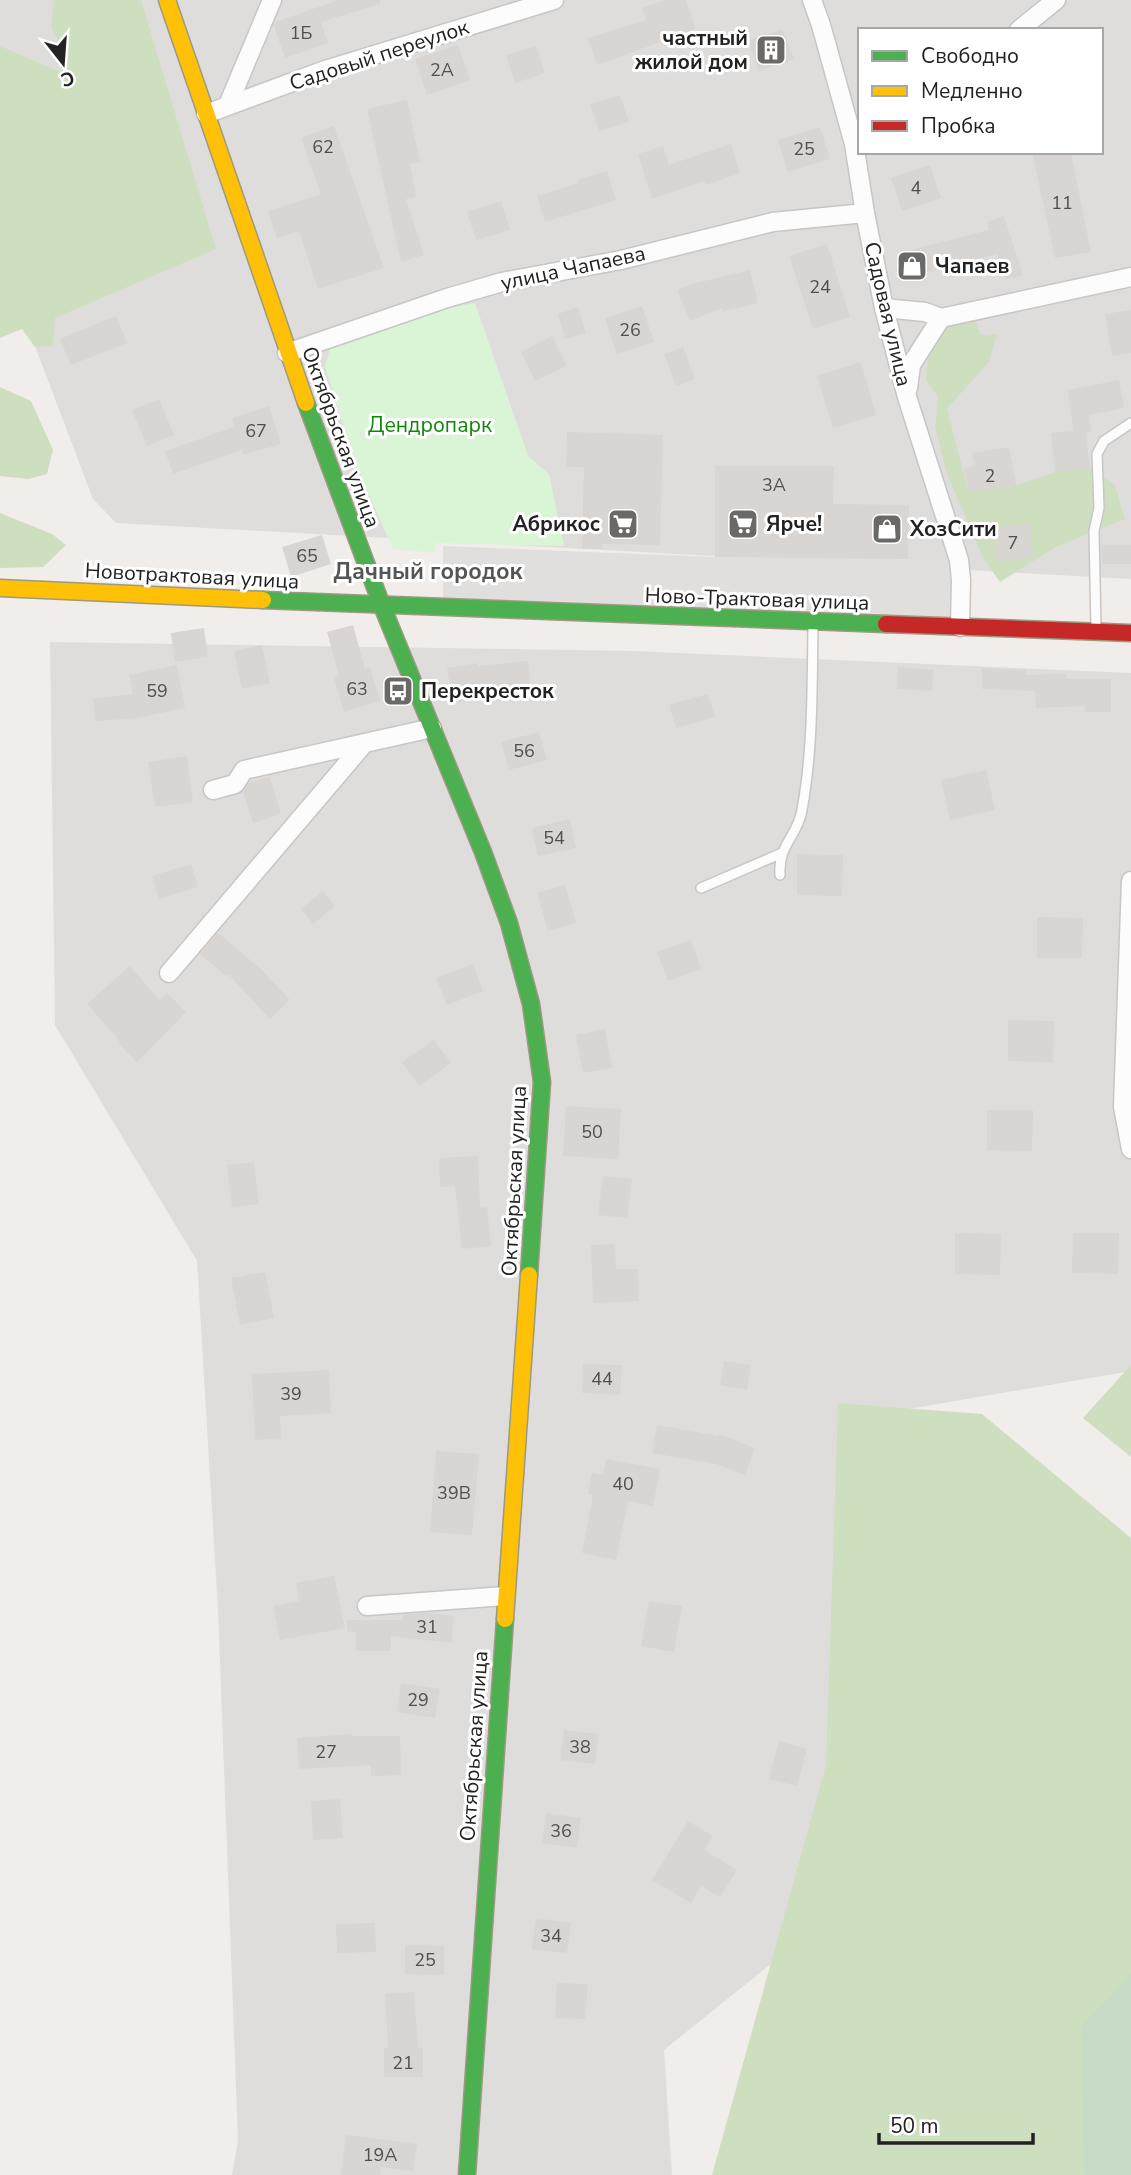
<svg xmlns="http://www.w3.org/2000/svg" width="1131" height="2175" font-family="'Nunito Sans',sans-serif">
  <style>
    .residential { fill: #dfdddc; fill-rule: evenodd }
    .forest { fill: #cedfbf }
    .cemetery { fill: #c8dbc6 }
    .park { fill: #daf5d6 }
    .parking { fill: #e0dfde }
    .building { fill: #d8d5d3 }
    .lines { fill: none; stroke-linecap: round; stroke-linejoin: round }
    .lane-casing { stroke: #c7c6c5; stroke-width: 12 }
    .street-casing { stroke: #c7c6c5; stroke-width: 21 }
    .fast-casing { stroke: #9c9a80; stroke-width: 19 }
    .slow-casing { stroke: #9c9a80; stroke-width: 19 }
    .jam-casing { stroke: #9c9a80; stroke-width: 19 }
    .lane { stroke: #fdfcfc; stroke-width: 9 }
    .street { stroke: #fdfcfc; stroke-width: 18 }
    .fast { stroke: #4caf50; stroke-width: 16 }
    .slow { stroke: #ffc107; stroke-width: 16 }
    .jam { stroke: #c62828; stroke-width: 16 }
    .labels { text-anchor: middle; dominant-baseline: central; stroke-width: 6; stroke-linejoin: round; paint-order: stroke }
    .number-label { font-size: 18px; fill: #504f4e }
    .poi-label { font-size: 21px; font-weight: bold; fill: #222; stroke: #fff; text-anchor: start }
    .street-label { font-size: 21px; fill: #222; stroke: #fff }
    .park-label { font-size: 21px; fill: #0e8807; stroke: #fff }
    .neighbourhood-label { font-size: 23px; font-weight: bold; fill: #555; stroke: #fff }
  </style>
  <rect width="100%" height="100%" fill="#f0edea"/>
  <!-- residential -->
  <g class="residential">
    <path d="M0 0H1131V579L116 523 93 499 0 254ZM860 30H1101V152H860Z"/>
    <path d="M50 642 634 651 1131 673V1371L850 1419 862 1699 793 1946 664 2050 672 2175H232L238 2140 218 1609 197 1261 55 1025Z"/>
  </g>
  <!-- forest -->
  <g class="forest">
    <path d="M54 0H141L216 249 55 318 53 346 35 347 22 329 0 338V46L62 73 63 49 51 27Z"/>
    <path d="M970 319 975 320 981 335 997 334 989 362 947 409 969 493 1016 485 1055 472 1090 468 1115 485 1125 519 1056 547 1000 582 983 558 947 474 935 427 938 397 926 381C929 341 929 331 970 319Z"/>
    <path d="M0 387 31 401 53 450 47 474 28 479 0 476Z"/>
    <path d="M0 513 52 534 66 545 43 567 0 568Z"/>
    <path d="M1131 1365V1457L1083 1418Z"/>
    <path d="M838 1403 982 1414 1131 1538V2175H712L826 1765Z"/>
  </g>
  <!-- cemetery -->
  <path class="cemetery" d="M1131 1973V2175H1084L1081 2027Z"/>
  <!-- park -->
  <path class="park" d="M475 303 528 456 549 474 564 546 435 543V553L393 549 353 457 325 366 330 349 440 310Z"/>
  <!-- parking -->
  <path class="parking" d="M443 546 715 557 959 560 960 627 443 609Z"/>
  <!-- building -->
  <g class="building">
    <path d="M339 0H380V4L321 22 328 43 285 58 274 26 275 22Z"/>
    <path d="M666 0H686L696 29 597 65 588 38 646 20 642 8Z"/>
    <path d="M782 29 794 59 759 71 748 41Z"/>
    <path d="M458 45 470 80 427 95 415 59Z"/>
    <path d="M536 46 545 73 515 83 506 55Z"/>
    <path d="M620 95 629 122 599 131 590 104Z"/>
    <path d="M407 100 420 162 410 164 416 197 406 199 424 255 401 262 367 109Z"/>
    <path d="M334 126 384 268 318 289 299 231 277 238 268 211 321 194 301 138Z"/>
    <path d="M820 127 830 159 788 172 778 140Z"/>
    <path d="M731 144 740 173 706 185 704 181 652 199 638 154 663 146 669 165Z"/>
    <path d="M1032 152H1071L1091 252 1055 258Z"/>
    <path d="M930 165 941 198 902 211 891 178Z"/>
    <path d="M607 171 616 200 545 222 537 196 578 183 577 180Z"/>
    <path d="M501 201 510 230 476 240 467 212Z"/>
    <path d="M1004 216 1023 275 1005 280 997 254 907 277 900 253 989 230 987 222Z"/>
    <path d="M827 244 850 317 813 329 789 256Z"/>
    <path d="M750 270 758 303 723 311 722 308 690 321 677 290 692 284Z"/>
    <path d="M642 306 654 342 617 354 605 318Z"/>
    <path d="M578 307 586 333 565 339 558 314Z"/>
    <path d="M1131 310V353L1112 356 1105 314Z"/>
    <path d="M116 316 127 343 71 365 60 339Z"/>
    <path d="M552 336 567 366 535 381 521 352Z"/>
    <path d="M683 347 695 379 676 386 664 354Z"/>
    <path d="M861 362 876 415 833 428 817 376Z"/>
    <path d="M1119 380 1124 408 1089 415 1091 432H1086L1090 468 1055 472 1051 433 1073 430 1068 390Z"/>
    <path d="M159 399 174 435 147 446 132 410Z"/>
    <path d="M269 406 281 444 243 455 242 450 173 474 165 451 234 427 232 418Z"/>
    <path d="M567 432 663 435 660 545 602 544V549H582L584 467H566Z"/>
    <path d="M1009 447 1016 485 969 493 964 468 975 466 972 453Z"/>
    <path d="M715 466H834L833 504 909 505 908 559 715 557Z"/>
    <path d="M1030 524 1033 557 997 561 994 528Z"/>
    <path d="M322 535 331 564 291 577 282 547Z"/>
    <rect x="1102" y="545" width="29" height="19"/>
    <path d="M353 625 365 669 370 667 380 701 344 712 334 678 339 676 327 632Z"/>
    <path d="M204 628 208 657 175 662 171 633Z"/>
    <path d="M262 645 270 683 242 689 234 651Z"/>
    <path d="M528 661 532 698 493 701V697L453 703 447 668 478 663V666Z"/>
    <path d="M177 665 185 708 137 718 95 721 93 699 133 694 129 675Z"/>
    <path d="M898 667 934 670 932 691 897 689Z"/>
    <path d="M982 668 1026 670 1025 675 1066 674V679H1111V712H1085V706L1036 708 1035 691 982 689Z"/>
    <path d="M708 694 715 717 676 728 669 705Z"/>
    <path d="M539 732 547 760 509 770 501 742Z"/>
    <path d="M187 756 193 802 155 807 148 762Z"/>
    <path d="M986 770 995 810 950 820 941 780Z"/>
    <path d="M270 777 281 814 253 823 243 791 249 783Z"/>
    <path d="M570 819 576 848 538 856 532 828Z"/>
    <path d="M797 854 843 855 842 896 797 895Z"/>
    <path d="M191 864 198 887 159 899 152 876Z"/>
    <path d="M565 885 576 923 548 931 537 893Z"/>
    <path d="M323 891 335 906 313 924 301 909Z"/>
    <path d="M1037 917 1083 918 1082 958H1037Z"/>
    <path d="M218 933 261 969 290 1000 270 1019 228 974 226 976 200 954Z"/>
    <path d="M691 940 701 969 668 981 657 952Z"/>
    <path d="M473 964 483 991 447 1005 436 978Z"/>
    <path d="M130 966 159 1000 167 993 186 1012 137 1062 118 1043 120 1041 87 1004Z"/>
    <path d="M1008 1020 1054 1021 1053 1062 1008 1061Z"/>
    <path d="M605 1029 612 1068 583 1073 576 1035Z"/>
    <path d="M434 1040 451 1063 419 1086 402 1062Z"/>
    <path d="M566 1106 621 1109 618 1159 563 1156Z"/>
    <path d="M987 1110H1033L1032 1151 987 1150Z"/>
    <path d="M478 1156 480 1208 487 1207 491 1246 462 1249 455 1186 440 1187 439 1158Z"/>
    <path d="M254 1162 259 1204 232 1207 227 1165Z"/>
    <path d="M603 1176 632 1179 627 1218 598 1215Z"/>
    <path d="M955 1233 1001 1234 1000 1275 955 1274Z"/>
    <path d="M1073 1233H1119L1118 1274 1072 1273Z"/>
    <path d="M615 1244 616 1269H638L639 1301 593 1303 591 1245Z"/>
    <path d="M265 1272 274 1318 240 1325 231 1278Z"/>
    <path d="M724 1361 751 1365 747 1390 720 1385Z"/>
    <path d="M583 1364 622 1365 620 1395 582 1393Z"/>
    <path d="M329 1370 331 1413 280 1416 281 1438 255 1440 252 1374Z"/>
    <path d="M657 1425 718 1436 719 1434 755 1448 745 1475 716 1464 652 1453Z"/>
    <path d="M436 1451 479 1454 472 1535 430 1532Z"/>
    <path d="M606 1459 660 1469 653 1506 628 1501 616 1560 582 1553 593 1495 588 1494 592 1473 603 1475Z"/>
    <path d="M334 1576 345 1628 280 1640 273 1606 299 1601 296 1583Z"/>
    <path d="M649 1601 682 1606 674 1652 641 1646Z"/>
    <path d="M429 1613 454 1616 451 1643 391 1636V1651H356V1633L347 1631V1620H402L403 1615Z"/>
    <path d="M401 1683 440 1689 435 1718 397 1712Z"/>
    <path d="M564 1730 599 1734 595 1764 560 1760Z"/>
    <path d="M352 1734V1736H400L401 1775 371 1776V1765L299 1769 297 1738Z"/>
    <path d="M779 1741 807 1749 797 1786 769 1779Z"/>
    <path d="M340 1799 343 1838 313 1840 311 1801Z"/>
    <path d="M546 1813 581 1818 577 1848 542 1843Z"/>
    <path d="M688 1821 713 1836 704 1850 737 1870 720 1897 701 1886 691 1903 652 1880Z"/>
    <path d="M536 1918 571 1923 567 1953 532 1949Z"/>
    <path d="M375 1923 376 1952 337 1953 336 1924Z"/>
    <path d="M405 1945 444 1946V1975L405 1974Z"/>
    <path d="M557 1983 588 1984 585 2019 555 2018Z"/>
    <path d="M414 1992 418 2048H423V2077H384V2048H388L385 1994Z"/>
    <path d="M346 2135 417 2144 413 2171 381 2167 380 2175H341Z"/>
  </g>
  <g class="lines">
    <!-- lane casing -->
    <g class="lane-casing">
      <g id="lane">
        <path d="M1096 628 1094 531 1099 508 1097 454 1104 441 1131 423"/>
        <path d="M780 875C778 844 798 836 802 810 813 750 812 688 813 627"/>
        <path d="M701 888 782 853"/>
      </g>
    </g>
    <!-- street casing -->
    <g class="street-casing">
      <g id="street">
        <path d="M812 0 821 25 854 144 865 213 884 308 907 397 959 560 961 580 960 627"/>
        <path d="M1019 30 1056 0"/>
        <path d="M228 105 272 0"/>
        <path d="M206 114 325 70 554 0"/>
        <path d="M884 308 925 312 941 318"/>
        <path d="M287 353 447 298 502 282 621 260 773 222 865 213"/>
        <path d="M908 388 911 365 941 318 1131 277"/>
        <path d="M213 790 235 784 244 770 432 728"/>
        <path d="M1131 881 1123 1107 1131 1149"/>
        <path d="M169 973 363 745"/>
        <path d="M367 1606 505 1596"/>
      </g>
    </g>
    <!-- fast casing -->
    <g class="fast-casing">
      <g id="fast">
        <path d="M306 403 382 606 483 852 509 923 531 1004 542 1082 529 1275"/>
        <path d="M263 600 886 624"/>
        <path d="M467 2175 505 1619"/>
      </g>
    </g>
    <!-- slow casing -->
    <g class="slow-casing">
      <g id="slow">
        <path d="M167 0 306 403"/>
        <path d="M0 588 263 600"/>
        <path d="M505 1619 529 1275"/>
      </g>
    </g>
    <!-- jam casing -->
    <g class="jam-casing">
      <path id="jam" d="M886 624 1131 633"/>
    </g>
    <!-- lane -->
    <use href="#lane" class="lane"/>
    <!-- street -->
    <use href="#street" class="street"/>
    <!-- fast -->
    <use href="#fast" class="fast"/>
    <!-- slow -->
    <use href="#slow" class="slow"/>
    <!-- jam -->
    <use href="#jam" class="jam"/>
  </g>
  <!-- icons -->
  <defs>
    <g id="building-square" transform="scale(1.575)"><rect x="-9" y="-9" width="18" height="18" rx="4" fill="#6a6968" stroke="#fff"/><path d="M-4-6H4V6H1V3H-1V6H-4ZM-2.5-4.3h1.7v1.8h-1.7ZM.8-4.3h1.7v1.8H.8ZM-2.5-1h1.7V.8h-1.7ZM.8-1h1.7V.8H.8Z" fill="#fff"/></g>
    <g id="shop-square" transform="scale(1.575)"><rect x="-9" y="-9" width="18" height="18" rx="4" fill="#6a6968" stroke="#fff"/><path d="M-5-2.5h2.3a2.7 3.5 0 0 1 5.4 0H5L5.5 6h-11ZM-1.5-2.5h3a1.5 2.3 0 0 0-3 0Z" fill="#fff"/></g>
    <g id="supermarket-square" transform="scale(1.575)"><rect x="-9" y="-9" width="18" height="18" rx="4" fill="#6a6968" stroke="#fff"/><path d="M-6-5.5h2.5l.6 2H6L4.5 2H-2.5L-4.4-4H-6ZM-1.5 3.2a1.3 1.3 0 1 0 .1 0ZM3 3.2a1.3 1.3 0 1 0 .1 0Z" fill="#fff"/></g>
    <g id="bus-square" transform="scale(1.575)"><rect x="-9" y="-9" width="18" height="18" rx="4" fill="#6a6968" stroke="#fff"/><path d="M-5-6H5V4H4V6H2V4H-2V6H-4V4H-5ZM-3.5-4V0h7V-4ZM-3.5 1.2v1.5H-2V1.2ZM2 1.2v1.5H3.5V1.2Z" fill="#fff"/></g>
  </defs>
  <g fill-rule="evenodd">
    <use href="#building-square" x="771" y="50"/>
    <use href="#shop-square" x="912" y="266"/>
    <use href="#supermarket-square" x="623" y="524"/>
    <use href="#supermarket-square" x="743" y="524"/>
    <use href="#shop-square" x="887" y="529"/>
    <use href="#bus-square" x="398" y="691"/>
  </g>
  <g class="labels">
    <!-- number labels -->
    <g class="number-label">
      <text x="301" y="33">1Б</text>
      <text x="442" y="70">2А</text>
      <text x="323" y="147">62</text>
      <text x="804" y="149">25</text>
      <text x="916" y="188">4</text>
      <text x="1062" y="203">11</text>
      <text x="820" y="287">24</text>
      <text x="630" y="330">26</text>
      <text x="256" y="431">67</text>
      <text x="990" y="476">2</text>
      <text x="774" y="485">3А</text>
      <text x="1013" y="543">7</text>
      <text x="307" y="556">65</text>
      <text x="357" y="689">63</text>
      <text x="157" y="691">59</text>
      <text x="524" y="751">56</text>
      <text x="554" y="838">54</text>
      <text x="592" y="1132">50</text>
      <text x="602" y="1379">44</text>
      <text x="291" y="1394">39</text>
      <text x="623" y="1484">40</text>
      <text x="454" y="1493">39В</text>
      <text x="427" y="1627">31</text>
      <text x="418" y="1700">29</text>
      <text x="580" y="1747">38</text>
      <text x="326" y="1752">27</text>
      <text x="561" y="1831">36</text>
      <text x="551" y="1936">34</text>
      <text x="425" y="1960">25</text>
      <text x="403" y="2063">21</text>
      <text x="380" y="2155">19А</text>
    </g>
    <!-- poi labels -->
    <g class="poi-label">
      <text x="748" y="38" text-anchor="end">частный<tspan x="748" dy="24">жилой дом</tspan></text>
      <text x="935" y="266">Чапаев</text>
      <text x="600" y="524" text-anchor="end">Абрикос</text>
      <text x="766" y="524">Ярче!</text>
      <text x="910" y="529">ХозСити</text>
      <text x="421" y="691">Перекресток</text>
    </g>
    <!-- street labels -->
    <g class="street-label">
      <text transform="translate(379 55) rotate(-18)">Садовый переулок</text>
      <text transform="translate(573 268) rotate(-12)">улица Чапаева</text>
      <text transform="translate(888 314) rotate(77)">Садовая улица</text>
      <text transform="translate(341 437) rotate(70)">Октябрьская улица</text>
      <text transform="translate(192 576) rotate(3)">Новотрактовая улица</text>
      <text transform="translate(757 599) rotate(2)">Ново-Трактовая улица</text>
      <text transform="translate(514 1181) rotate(-87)">Октябрьская улица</text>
      <text transform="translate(474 1746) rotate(-86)">Октябрьская улица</text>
    </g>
    <!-- park labels -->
    <g class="park-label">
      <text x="430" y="425">Дендропарк</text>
    </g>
    <!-- neighbourhood labels -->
    <g class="neighbourhood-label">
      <text x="428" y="571">Дачный городок</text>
    </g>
  </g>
  <!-- legend -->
  <rect x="858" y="28" width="245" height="126" fill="#ffffff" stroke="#a7a7a7" stroke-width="2"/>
  <rect x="872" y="51" width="35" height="10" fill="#4caf50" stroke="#a7a7a7" stroke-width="2"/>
  <text x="921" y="63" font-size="21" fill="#222222">Свободно</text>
  <rect x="872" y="86" width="35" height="10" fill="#ffc107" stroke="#a7a7a7" stroke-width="2"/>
  <text x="921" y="98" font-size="21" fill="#222222">Медленно</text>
  <rect x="872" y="121" width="35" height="10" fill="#c62828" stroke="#a7a7a7" stroke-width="2"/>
  <text x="921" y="133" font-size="21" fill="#222222">Пробка</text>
  <!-- north arrow -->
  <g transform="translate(63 63) rotate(163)" stroke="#ffffff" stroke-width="5" paint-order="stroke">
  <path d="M0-5L12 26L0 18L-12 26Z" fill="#222222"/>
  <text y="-10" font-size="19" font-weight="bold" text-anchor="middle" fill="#222222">С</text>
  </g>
  <!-- scale -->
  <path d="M879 2133v10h154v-10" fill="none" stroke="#222222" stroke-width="3.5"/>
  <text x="890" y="2133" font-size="21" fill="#222222" stroke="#ffffff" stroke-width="5" paint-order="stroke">50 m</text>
</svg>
